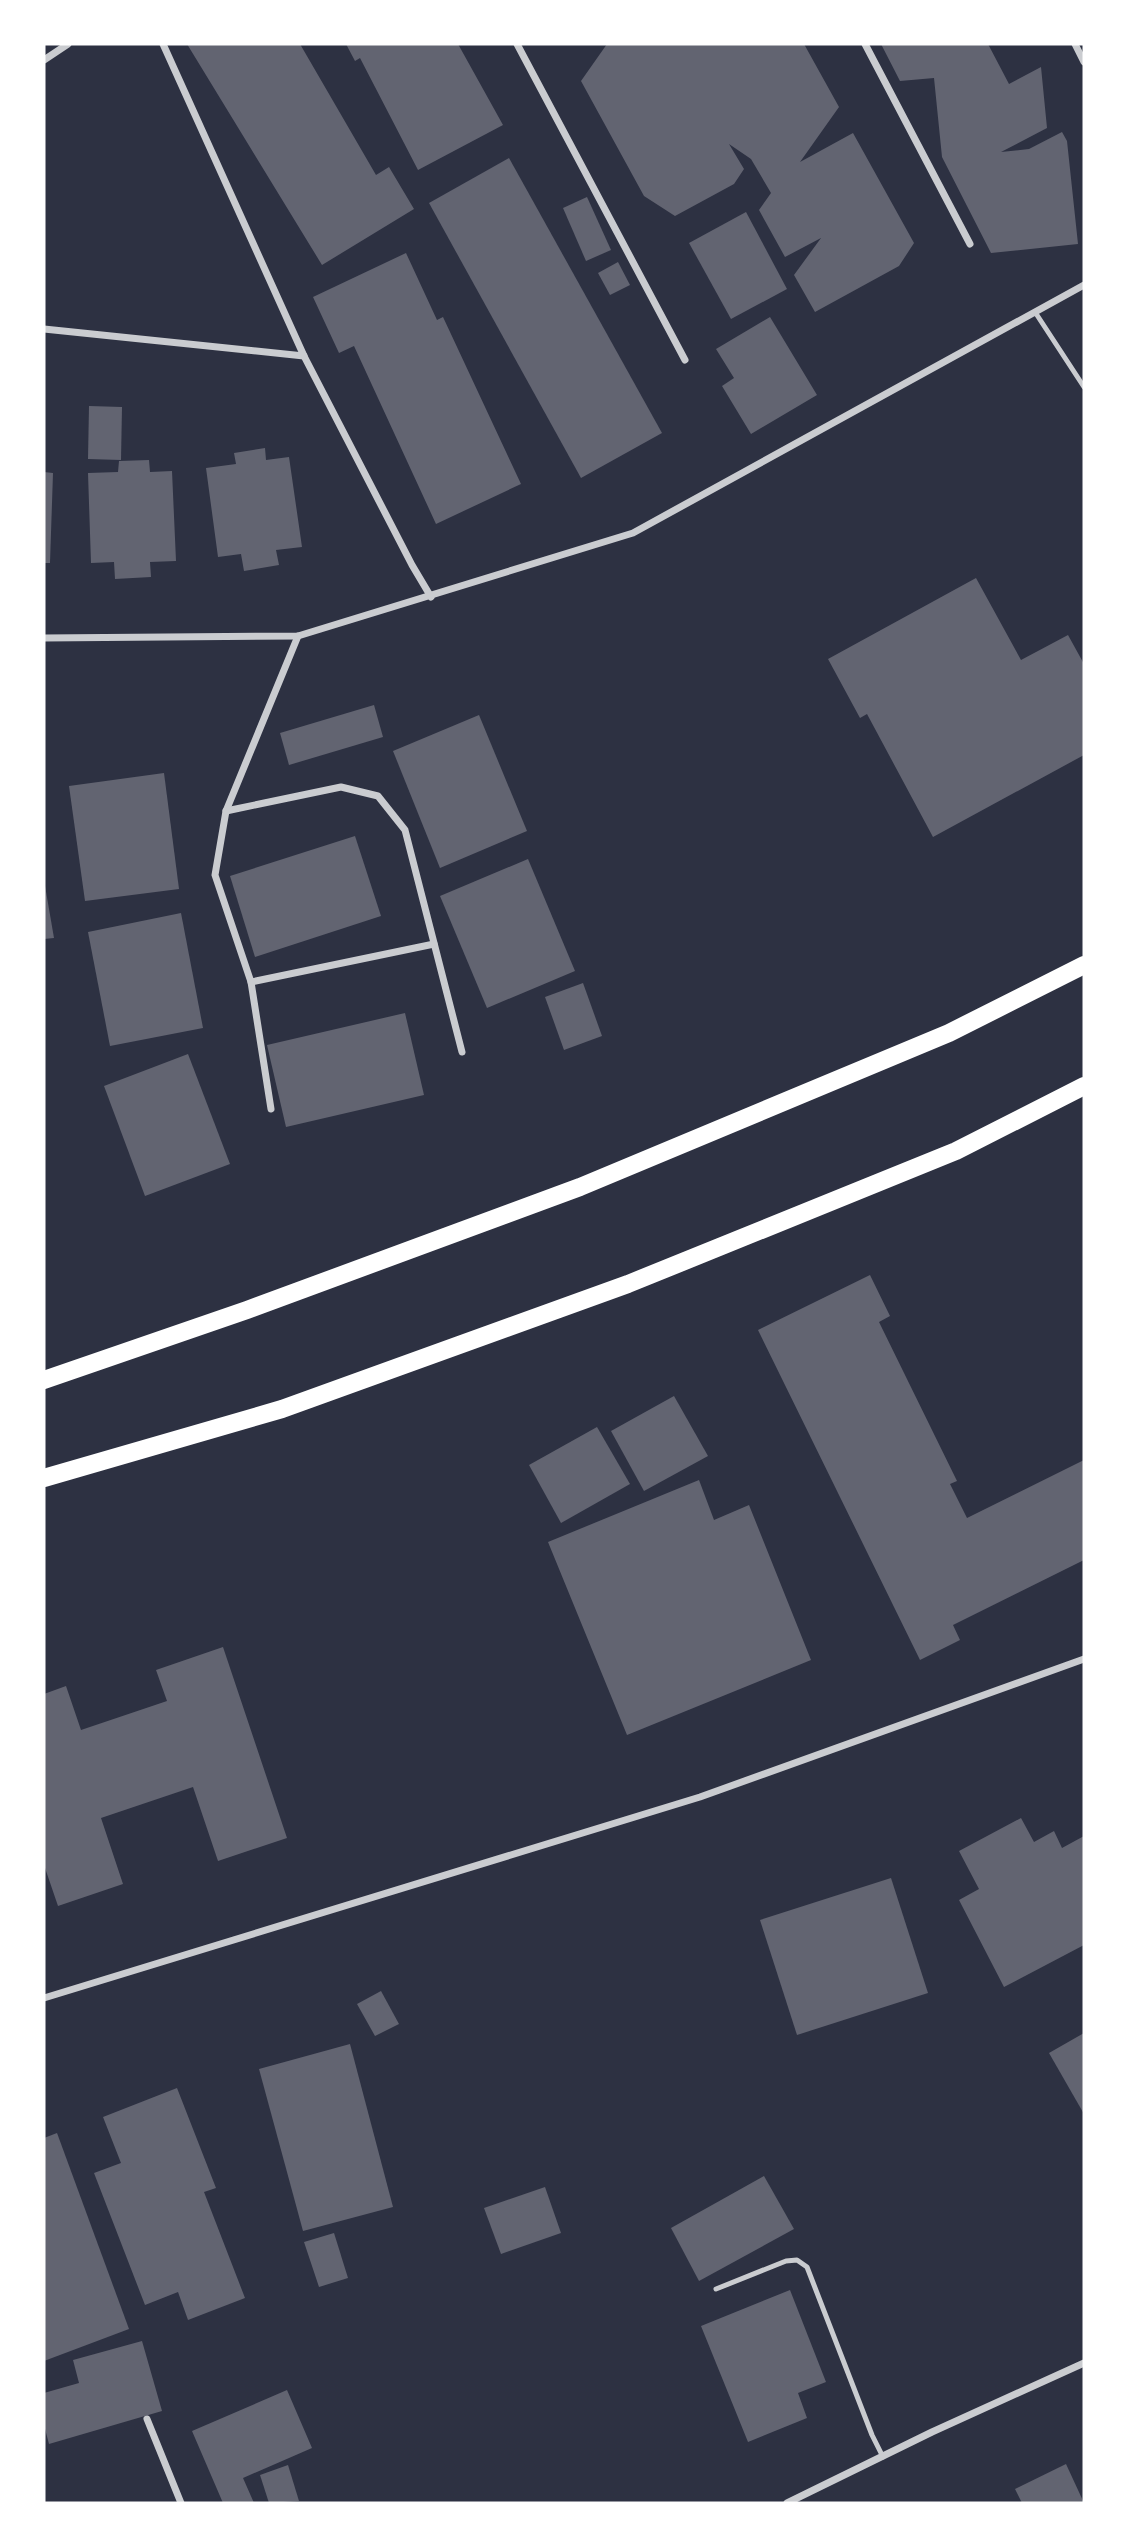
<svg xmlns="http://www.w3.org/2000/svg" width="1128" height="2547" font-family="Jost,sans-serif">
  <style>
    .building { fill: #626471 }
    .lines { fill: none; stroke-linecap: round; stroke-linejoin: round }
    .service { stroke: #caccd0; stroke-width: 5 }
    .minor { stroke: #caccd0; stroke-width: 7 }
    .primary { stroke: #fff; stroke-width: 18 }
  </style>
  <rect width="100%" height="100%" fill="#2d3142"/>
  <!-- building -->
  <g class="building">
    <path d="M187 44H300L376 175 389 167 414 209 322 265Z"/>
    <path d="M346 44H458L503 125 418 170 360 58 355 61Z"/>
    <path d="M607 44H804L839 107 800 162 853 133 914 243 899 266 815 312 794 275 821 238 785 257 759 210 771 193 751 159 729 144 744 169 734 184 675 216 644 196 581 81Z"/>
    <path d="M881 44H988L1009 84 1041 67 1047 128 1001 152 1029 149 1062 132 1067 141 1078 244 991 253 942 157 934 78 900 81Z"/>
    <path d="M509 158 662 433 581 478 429 203Z"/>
    <path d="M587 197 611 250 586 261 563 208Z"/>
    <path d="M746 212 787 289 731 319 689 243Z"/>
    <path d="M406 253 437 320 443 317 521 484 436 524 354 346 339 353 313 297Z"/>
    <path d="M618 262 630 285 610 295 598 273Z"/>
    <path d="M770 317 817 395 751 434 722 386 734 378 716 349Z"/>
    <path d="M89 406 122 407 121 460 88 459Z"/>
    <path d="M265 448 266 460 289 457 302 547 276 550 279 565 244 571 241 554 218 557 206 468 236 464 234 453Z"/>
    <path d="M149 460 150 472 172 471 176 561 150 562 151 577 115 579 114 562 91 563 88 473 118 472 119 461Z"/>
    <path d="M44 472 53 473 50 563H44Z"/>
    <path d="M976 578 1021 660 1068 635 1084 664V755L933 837 867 714 860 718 828 659Z"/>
    <path d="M374 705 383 737 289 765 280 733Z"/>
    <path d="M479 715 527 831 440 868 393 751Z"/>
    <path d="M164 773 179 889 85 901 69 786Z"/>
    <path d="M355 836 381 916 255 957 230 876Z"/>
    <path d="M528 859 575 971 487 1008 440 896Z"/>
    <path d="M44 880 54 938 44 939Z"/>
    <path d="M181 913 203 1028 110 1046 88 932Z"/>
    <path d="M583 983 602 1036 564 1050 545 997Z"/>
    <path d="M405 1013 424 1095 286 1127 267 1045Z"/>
    <path d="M188 1054 230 1164 145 1196 104 1086Z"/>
    <path d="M870 1275 890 1316 879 1322 957 1481 950 1484 967 1518 1084 1460V1560L953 1625 960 1640 920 1660 758 1330Z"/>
    <path d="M674 1396 708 1456 644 1491 611 1431Z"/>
    <path d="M597 1427 630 1484 561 1523 529 1465Z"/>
    <path d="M699 1480 714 1520 749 1505 811 1660 627 1735 548 1542Z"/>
    <path d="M223 1647 287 1838 218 1861 193 1787 101 1818 123 1884 58 1906 44 1865V1694L66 1686 81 1730 167 1701 156 1670Z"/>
    <path d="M1021 1818 1034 1842 1054 1831 1062 1848 1084 1836V1945L1004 1987 959 1900 979 1889 959 1851Z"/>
    <path d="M891 1878 928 1993 797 2035 760 1920Z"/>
    <path d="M381 1991 399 2024 375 2036 357 2004Z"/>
    <path d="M1084 2033V2114L1049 2053Z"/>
    <path d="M350 2044 393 2207 303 2231 259 2069Z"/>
    <path d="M177 2088 216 2188 204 2192 245 2298 188 2320 178 2292 145 2305 94 2173 121 2163 103 2117Z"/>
    <path d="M57 2133 129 2329 44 2361V2138Z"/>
    <path d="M764 2176 794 2229 699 2281 671 2228Z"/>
    <path d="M545 2187 561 2233 501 2254 484 2208Z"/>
    <path d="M334 2233 348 2278 319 2287 304 2242Z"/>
    <path d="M790 2290 826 2382 798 2393 807 2418 748 2442 701 2326Z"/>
    <path d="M142 2341 162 2411 49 2444 44 2425V2393L79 2383 73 2360Z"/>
    <path d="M287 2390 312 2448 243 2478 254 2503H223L192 2431Z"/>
    <path d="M1066 2464 1084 2503H1022L1015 2489Z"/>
    <path d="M288 2465 299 2501 269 2503 260 2475Z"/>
  </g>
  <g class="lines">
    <!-- service -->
    <g class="service">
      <path d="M1035 312 1084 387"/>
      <path d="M716 2289 786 2261 797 2260 807 2267 872 2435 883 2457"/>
    </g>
    <!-- minor -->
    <g class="minor">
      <path d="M163 44 304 356 412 565 431 597"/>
      <path d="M517 44 685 360"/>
      <path d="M865 44 970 244"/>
      <path d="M1075 44 1084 62"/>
      <path d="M44 60 68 44"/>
      <path d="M44 329 304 356"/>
      <path d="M44 638 298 636 633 533 1084 285"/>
      <path d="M226 811 341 787 378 796 405 830 462 1052"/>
      <path d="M251 982 434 944"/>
      <path d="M271 1109 251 982 215 875 226 811 298 636"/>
      <path d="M44 1998 700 1797 1084 1659"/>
      <path d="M147 2419 181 2503"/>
      <path d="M787 2503 932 2432 1084 2363"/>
    </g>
    <!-- primary -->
    <g class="primary">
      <path d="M44 1380 247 1310 580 1187 949 1033 1084 965"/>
      <path d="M44 1478 282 1409 628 1284 956 1151 1084 1086"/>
    </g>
  </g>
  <!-- border -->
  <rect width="1128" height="2547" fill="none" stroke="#ffffff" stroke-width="91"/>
</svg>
